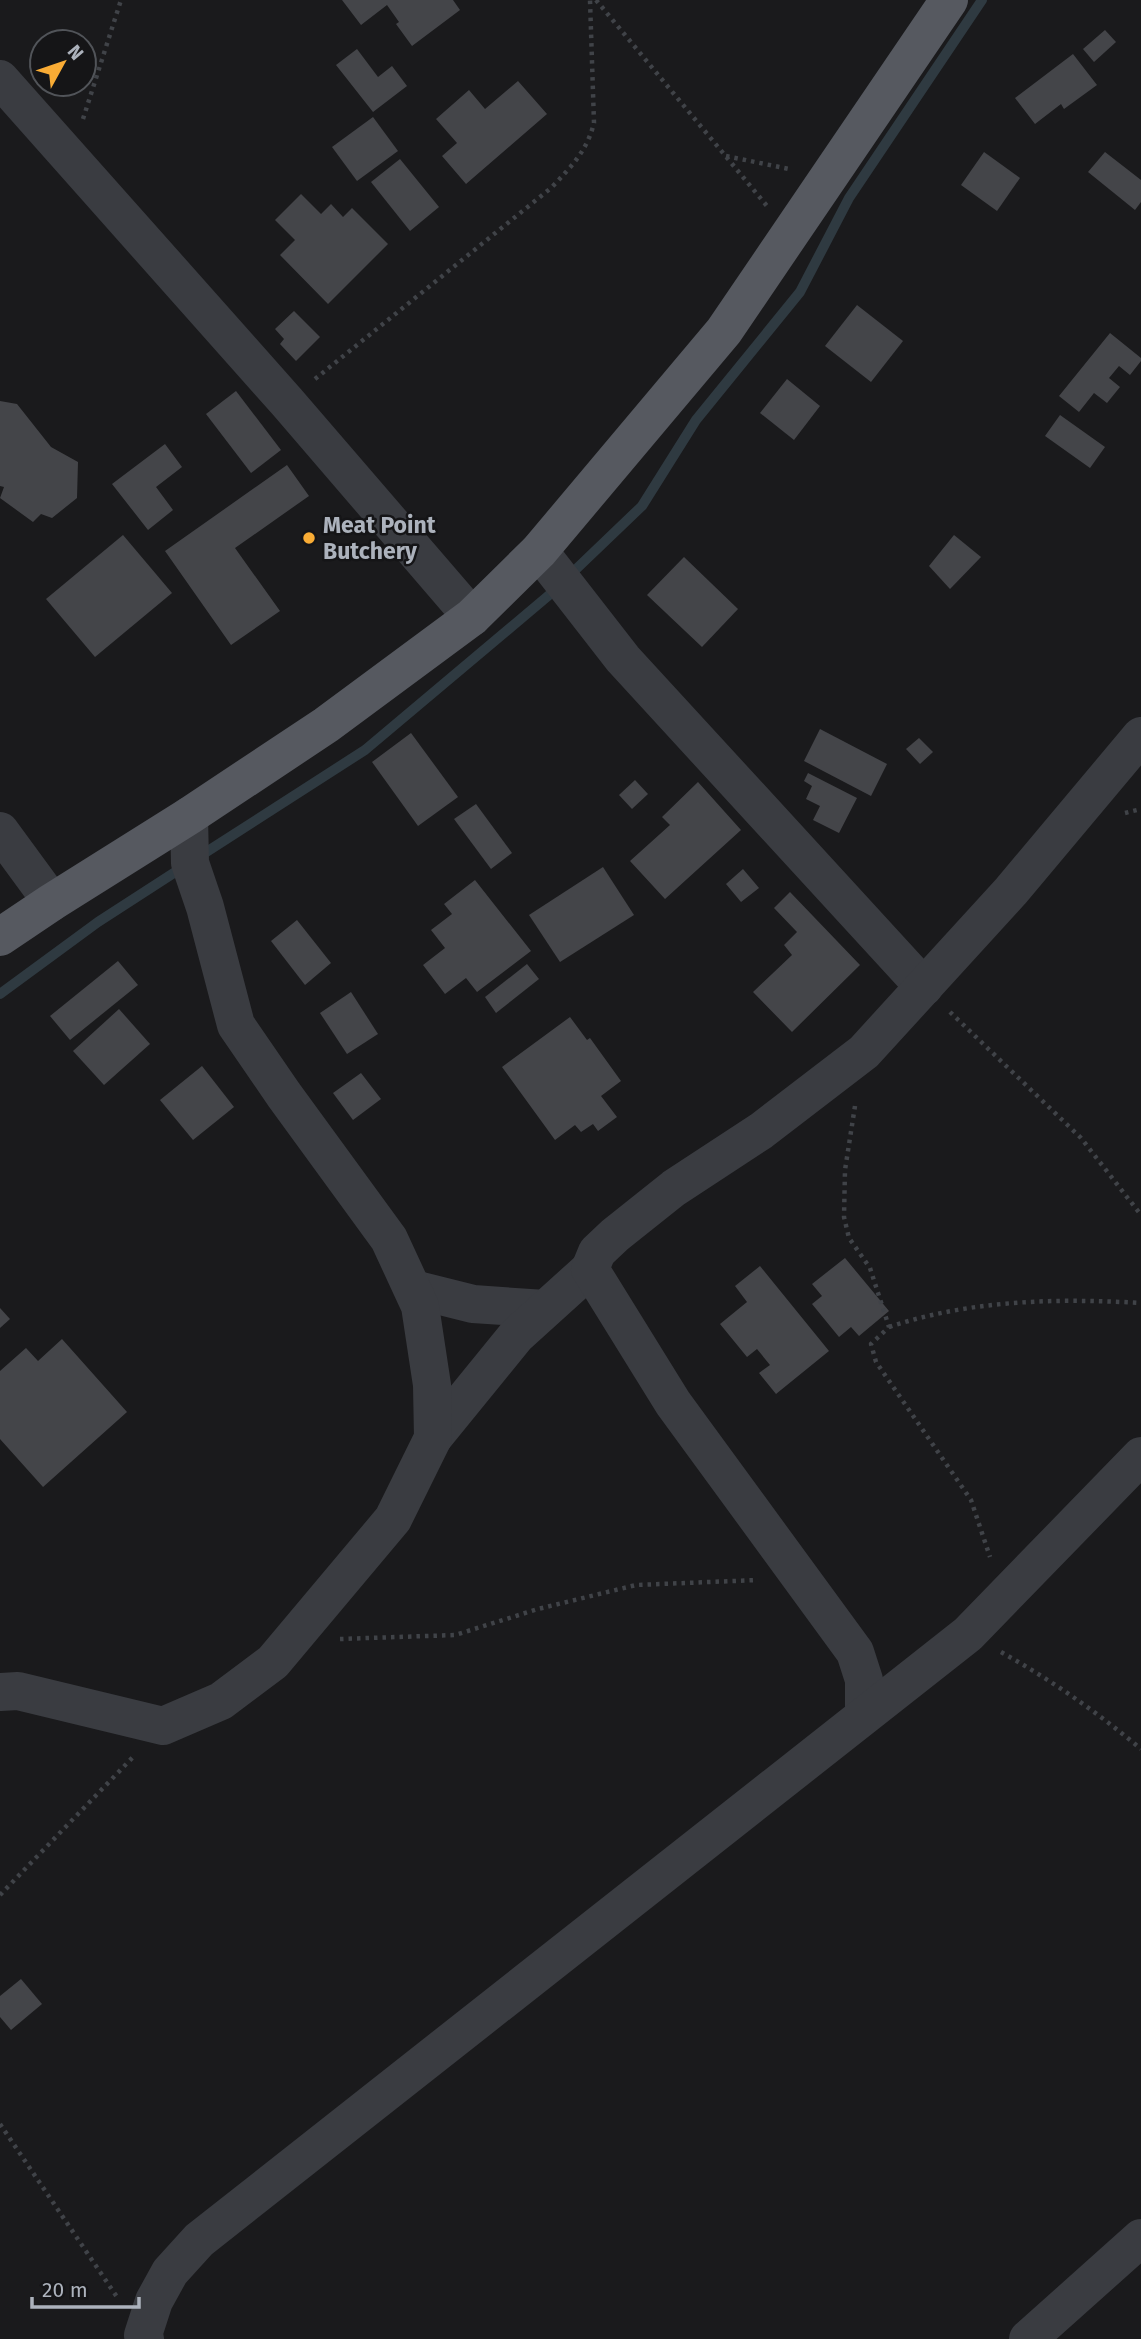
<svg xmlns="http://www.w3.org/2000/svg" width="1141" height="2339" font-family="'Fira Sans',sans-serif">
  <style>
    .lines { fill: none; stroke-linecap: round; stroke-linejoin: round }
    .stream { stroke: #2f3a41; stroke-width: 10 }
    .building { fill: #444549 }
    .path { stroke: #404348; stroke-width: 4.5; stroke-dasharray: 3.5 5; stroke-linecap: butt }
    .minor { stroke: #3a3c41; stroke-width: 38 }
    .major { stroke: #565960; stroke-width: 38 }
    .poi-dot { fill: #f9ac35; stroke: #151517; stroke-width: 2.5 }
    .labels { text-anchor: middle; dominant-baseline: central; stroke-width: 5; stroke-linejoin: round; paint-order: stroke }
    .poi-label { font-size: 23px; font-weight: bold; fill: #acb2bc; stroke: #151517; text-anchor: start }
  </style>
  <rect width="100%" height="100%" fill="#1a1a1c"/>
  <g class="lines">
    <!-- stream -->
    <g class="stream">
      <path d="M197 858 365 750 548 596 642 506 696 420 800 292 849 198 982 0"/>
      <path d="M0 994 98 922 183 867"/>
    </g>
  </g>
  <!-- building -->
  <g class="building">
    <path d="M342 0H453L460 10 412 46 396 24 399 22 387 5 361 25Z"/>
    <path d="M1105 30 1116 42 1094 62 1083 49Z"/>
    <path d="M357 49 378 77 392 66 407 86 373 112 336 65Z"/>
    <path d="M1073 54 1097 85 1064 109 1061 104 1035 124 1015 98Z"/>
    <path d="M518 81 547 114 466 184 442 156 457 143 436 119 469 90 485 109Z"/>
    <path d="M373 117 398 151 357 181 332 147Z"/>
    <path d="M984 152 1020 178 997 211 961 185Z"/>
    <path d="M1105 152 1141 180V202L1135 210 1088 172Z"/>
    <path d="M400 159 439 207 410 231 371 182Z"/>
    <path d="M301 194 321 214 331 204 343 217 352 208 388 244 328 304 280 255 295 240 275 220Z"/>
    <path d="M857 305 903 341 871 382 825 346Z"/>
    <path d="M294 311 320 337 296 361 280 344 284 339 275 329Z"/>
    <path d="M1110 333 1141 358V361L1130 375 1119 366 1109 378 1120 387 1107 403 1094 393 1079 412 1059 396Z"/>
    <path d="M787 379 820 406 794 440 760 413Z"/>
    <path d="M236 391 281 450 251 473 206 414Z"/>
    <path d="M0 401 17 404 51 447 78 462 77 498 52 518 41 514 33 522 0 498 4 487 0 486Z"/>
    <path d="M1060 415 1105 447 1090 468 1045 436Z"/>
    <path d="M165 444 182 467 156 487 173 510 148 530 112 484Z"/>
    <path d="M287 465 309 496 235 548 280 611 231 645 165 551Z"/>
    <path d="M123 535 172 593 95 657 46 599Z"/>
    <path d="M954 535 981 557 950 589 929 566Z"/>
    <path d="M684 557 738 609 702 647 647 595Z"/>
    <path d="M820 729 887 764 871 796 804 761Z"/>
    <path d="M411 733 458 797 418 826 372 762Z"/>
    <path d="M919 738 933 752 920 764 906 749Z"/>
    <path d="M808 773 857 798 839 833 813 820 820 806 806 799 812 786 804 781Z"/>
    <path d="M635 780 648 794 632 809 619 795Z"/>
    <path d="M698 782 741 830 665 899 630 861 670 825 662 817Z"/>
    <path d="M476 804 512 853 491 869 454 819Z"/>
    <path d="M603 867 634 915 560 962 529 915Z"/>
    <path d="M743 869 759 888 741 902 726 884Z"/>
    <path d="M475 880 531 951 477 992 466 978 445 994 423 965 445 948 431 930 452 914 444 904Z"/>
    <path d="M790 892 860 965 792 1032 753 992 792 955 784 945 797 932 774 908Z"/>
    <path d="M297 920 331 963 305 985 271 941Z"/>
    <path d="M118 961 138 985 70 1040 50 1016Z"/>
    <path d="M527 964 539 979 496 1013 485 997Z"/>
    <path d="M351 992 378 1034 347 1054 320 1013Z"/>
    <path d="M119 1009 150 1044 104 1085 73 1051Z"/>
    <path d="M570 1017 587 1040 590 1038 621 1081 601 1096 617 1117 598 1131 593 1124 581 1132 575 1125 555 1140 502 1067Z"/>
    <path d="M202 1066 234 1107 193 1140 160 1100Z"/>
    <path d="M361 1073 381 1099 353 1120 333 1093Z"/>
    <path d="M845 1258 889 1311 859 1336 851 1327 839 1337 812 1304 822 1296 812 1284Z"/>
    <path d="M760 1266 829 1351 776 1394 759 1373 770 1365 757 1349 747 1357 720 1324 747 1302 735 1286Z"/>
    <path d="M0 1308 10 1319 0 1328Z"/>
    <path d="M62 1339 127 1412 43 1487 0 1439V1371L26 1348 38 1361Z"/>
    <path d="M21 1979 42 2004 11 2030 0 2017V1996Z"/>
  </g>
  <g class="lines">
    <!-- path -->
    <g class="path">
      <path d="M596 0 767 206"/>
      <path d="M83 119 121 0"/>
      <path d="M726 156 789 169"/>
      <path d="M315 379 551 188C571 167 587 151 594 123L590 0"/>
      <path d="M1125 813 1141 809"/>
      <path d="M950 1012 1081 1138 1141 1215"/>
      <path d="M855 1106 845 1170 844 1217 849 1238 870 1268 889 1327 871 1344 876 1362 971 1500 990 1557"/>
      <path d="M889 1327C970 1300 1056 1298 1141 1303"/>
      <path d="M340 1639 455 1635 538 1609 636 1585 758 1580"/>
      <path d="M1001 1652C1051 1680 1097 1712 1141 1749"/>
      <path d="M0 1895 133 1757"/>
      <path d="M0 2124 117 2297"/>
    </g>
    <!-- minor -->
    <g class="minor">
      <path d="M0 79 287 402 472 617"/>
      <path d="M539 551 623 659 924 987"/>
      <path d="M0 831 52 902"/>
      <path d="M413 1289 473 1304 545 1309"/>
      <path d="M433 1438 516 1336 590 1269"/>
      <path d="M0 1692 18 1691 163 1726 221 1701 273 1662 393 1519 433 1438 432 1385 420 1306 389 1239 284 1095 236 1025 205 907 190 863 189 816"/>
      <path d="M864 1715V1680L855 1652 673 1403 590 1269 597 1252 615 1235 674 1188 761 1131 864 1052 1011 891 1141 736"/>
      <path d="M145 2339 143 2335 154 2301 170 2272 199 2240 968 1634 1141 1456"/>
      <path d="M1028 2339 1141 2238"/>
    </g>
    <!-- major -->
    <path class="major" d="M0 937 52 902 189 816 326 725 472 617 539 551 724 331 949 0"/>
  </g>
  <!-- markers -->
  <circle class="poi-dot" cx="309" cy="538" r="7"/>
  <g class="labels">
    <!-- poi labels -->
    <g class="poi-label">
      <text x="323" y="525">Meat Point<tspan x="323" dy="26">Butchery</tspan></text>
    </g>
  </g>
  <!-- north arrow -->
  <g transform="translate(63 63) rotate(50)"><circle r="33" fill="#151517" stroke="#515459" stroke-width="2"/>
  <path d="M0-5L12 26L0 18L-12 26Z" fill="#f9ac35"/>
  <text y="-10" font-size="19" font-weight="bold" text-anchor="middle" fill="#acb2bc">N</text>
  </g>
  <!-- scale -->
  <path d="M32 2297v10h107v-10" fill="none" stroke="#acb2bc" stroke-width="3.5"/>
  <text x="42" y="2297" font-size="21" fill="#acb2bc" stroke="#151517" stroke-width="5" paint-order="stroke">20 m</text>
</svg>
